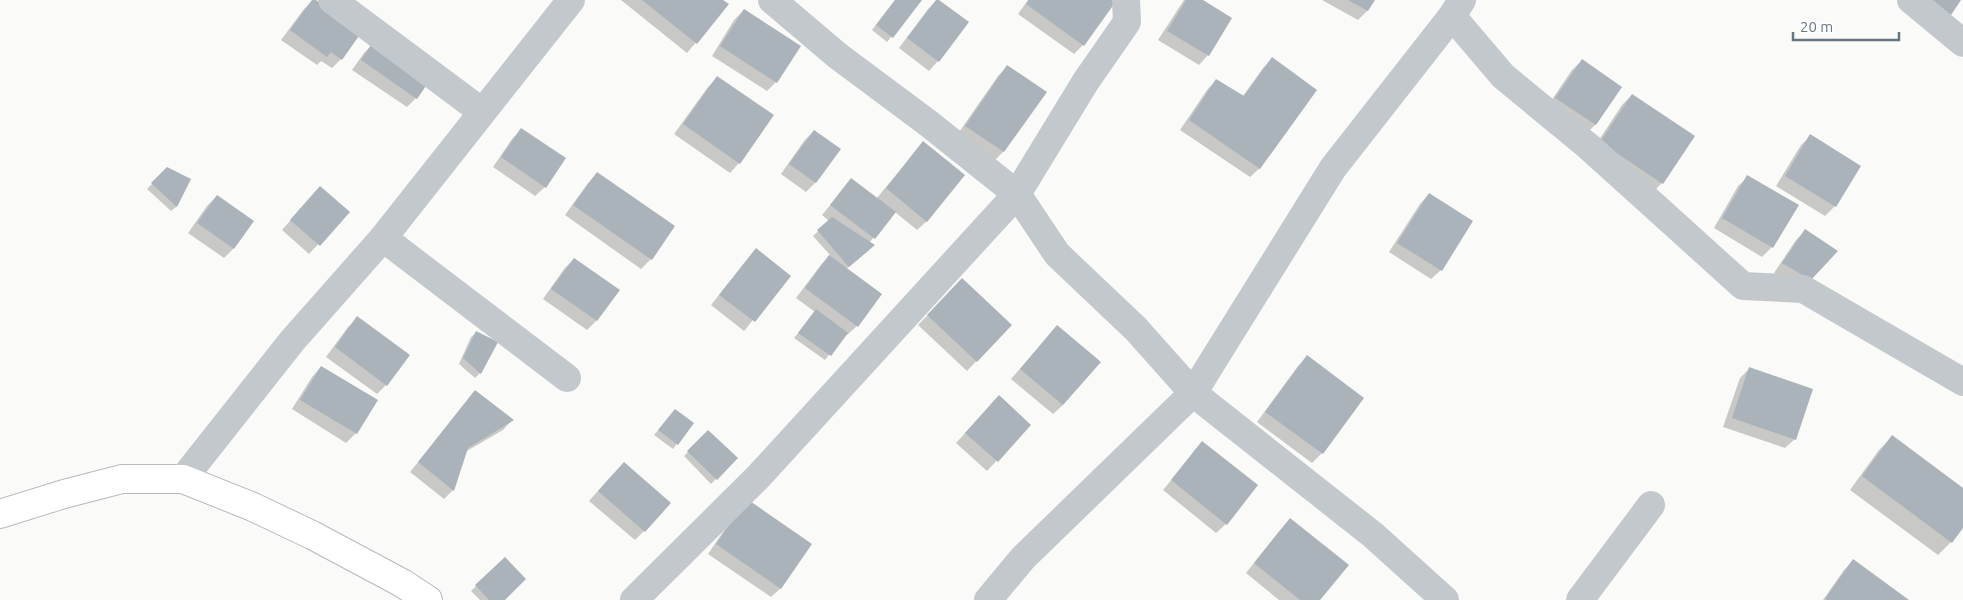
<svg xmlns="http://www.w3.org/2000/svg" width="1963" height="600" font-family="Ubuntu,sans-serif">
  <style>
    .shadow { fill: #0003 }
    .building { fill: #aab3b9 }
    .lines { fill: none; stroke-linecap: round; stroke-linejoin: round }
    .secondary-casing { stroke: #b3babf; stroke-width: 30 }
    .minor { stroke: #c3c8cc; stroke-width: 28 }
    .secondary { stroke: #fff; stroke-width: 28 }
  </style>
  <rect width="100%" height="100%" fill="#fafaf8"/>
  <!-- shadow -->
  <g class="shadow">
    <path d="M313 0 341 59 332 68 321 61 317 65 281 40 304 9Z"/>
    <path d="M621 0H721L727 5 687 53Z"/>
    <path d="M895 0H921L887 42 872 30Z"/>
    <path d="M937 0 967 22 938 61 929 71 899 48 928 9Z"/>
    <path d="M1028 0H1116L1083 45 1074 54 1018 14Z"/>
    <path d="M1184 0H1201L1208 55 1199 65 1158 40Z"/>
    <path d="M1322 0H1373L1367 11 1358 20Z"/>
    <path d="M744 10 776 82 767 91 712 56 734 20Z"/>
    <path d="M374 43 416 98 407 107 352 70 364 53Z"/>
    <path d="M1272 59 1260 168 1250 177 1180 130 1207 90 1216 80 1243 96 1263 68Z"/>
    <path d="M1582 61 1621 88 1595 125 1586 134 1547 107 1572 70Z"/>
    <path d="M1008 66 1045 92 1003 152 994 161 957 135 998 76Z"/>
    <path d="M717 78 739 163 730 173 674 134 708 87Z"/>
    <path d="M1632 95 1662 183 1653 192 1591 152 1622 105Z"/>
    <path d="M522 129 564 159 545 187 535 196 493 167 512 139Z"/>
    <path d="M814 131 839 149 815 183 806 192 781 174 804 141Z"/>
    <path d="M1811 136 1835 206 1825 216 1776 186 1801 145Z"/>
    <path d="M923 143 927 221 917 230 895 212 869 243V250L846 269 857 326 847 335 845 334 825 360 794 338 815 312 796 298 820 266 830 255 813 236 829 221 822 215 851 180 876 199Z"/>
    <path d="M167 169 189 179 176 207 171 211 147 189Z"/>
    <path d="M597 173 674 227 651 259 641 269 565 215 588 183Z"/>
    <path d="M1748 177 1797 206 1772 247 1762 257 1714 228 1738 186Z"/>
    <path d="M1429 194 1441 270 1431 279 1389 252 1420 204Z"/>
    <path d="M217 196 253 221 233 249 224 258 188 233 207 206Z"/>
    <path d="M311 197 348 212 309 254 282 230Z"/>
    <path d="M1805 231 1836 251 1800 289 1774 273 1796 240Z"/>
    <path d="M574 259 618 290 596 321 587 330 543 299 564 269Z"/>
    <path d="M747 260 789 276 744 331 711 305Z"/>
    <path d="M962 280 1010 325 967 371 918 325Z"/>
    <path d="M358 318 386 385 377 394 326 357 348 327Z"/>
    <path d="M1057 327 1063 405 1053 414 1011 379Z"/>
    <path d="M476 333 497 342 480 373 475 378 459 364 471 337Z"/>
    <path d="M1307 357 1362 398 1322 453 1312 463 1257 422 1298 366Z"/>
    <path d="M321 367 376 400 356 433 346 443 292 409 312 377Z"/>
    <path d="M1749 369 1795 439 1785 448 1723 427 1740 378Z"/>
    <path d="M475 392 512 420 503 430 465 452 453 490 444 499 410 472Z"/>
    <path d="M989 407 1030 425 987 471 956 443Z"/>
    <path d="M675 410 692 424 673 449 654 435Z"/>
    <path d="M708 432 736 458 711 484 684 456Z"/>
    <path d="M1892 437 1963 489V526L1951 542 1938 555 1850 490 1879 450Z"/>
    <path d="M1202 443 1226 524 1216 533 1163 490Z"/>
    <path d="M614 473 644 531 635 540 589 501Z"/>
    <path d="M738 510 781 588 771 597 708 554Z"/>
    <path d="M1281 529 1319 600H1279L1246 573Z"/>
    <path d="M505 559 503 600H480L471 591Z"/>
    <path d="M1853 561 1907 600H1823L1844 570Z"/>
  </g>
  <!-- building -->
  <g class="building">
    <path d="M312 0H316L361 33 342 60 331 52 327 57 290 30Z"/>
    <path d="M642 0H723L729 4 697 44Z"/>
    <path d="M895 0H922L893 38 876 25Z"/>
    <path d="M936 0H939L969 22 939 62 907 38Z"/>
    <path d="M1029 0H1117L1084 46 1026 4Z"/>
    <path d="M1186 0H1203L1232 18 1209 56 1167 31Z"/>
    <path d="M1348 0H1375L1368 11Z"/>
    <path d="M1930 0H1961L1951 15Z"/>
    <path d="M744 9 801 46 777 83 720 46Z"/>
    <path d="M373 42 430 80 417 99 361 60Z"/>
    <path d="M1272 57 1317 90 1260 169 1189 120 1216 79 1244 96Z"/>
    <path d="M1582 59 1622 87 1596 125 1555 98Z"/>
    <path d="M1007 65 1047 92 1004 152 965 126Z"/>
    <path d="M717 76 774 115 740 164 683 124Z"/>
    <path d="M1632 94 1695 136 1663 184 1600 142Z"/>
    <path d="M521 128 566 158 546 188 501 157Z"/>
    <path d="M814 130 841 149 816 183 789 164Z"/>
    <path d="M1810 134 1861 166 1836 207 1785 176Z"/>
    <path d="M923 141 965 175 927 222 886 188Z"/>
    <path d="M167 167 191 179 177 207 151 183Z"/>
    <path d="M597 172 675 226 652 260 573 205Z"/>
    <path d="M1747 175 1799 205 1773 248 1722 218Z"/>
    <path d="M851 178 896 212 875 239 830 205Z"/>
    <path d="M320 186 350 212 320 246 290 220Z"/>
    <path d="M1429 193 1473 221 1442 271 1397 243Z"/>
    <path d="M217 195 254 221 234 249 197 223Z"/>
    <path d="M832 217 875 245 849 267 817 230Z"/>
    <path d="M1805 229 1838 251 1811 280 1782 263Z"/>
    <path d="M756 248 791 276 755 322 719 295Z"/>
    <path d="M829 255 882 294 858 327 805 288Z"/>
    <path d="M574 258 620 290 597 321 551 289Z"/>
    <path d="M962 278 1012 325 977 362 927 315Z"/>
    <path d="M816 309 848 333 831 356 798 333Z"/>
    <path d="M357 316 410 355 387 386 335 347Z"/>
    <path d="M1057 325 1101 362 1063 405 1020 369Z"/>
    <path d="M476 331 498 342 481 374 463 358Z"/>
    <path d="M1307 355 1364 398 1323 454 1265 412Z"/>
    <path d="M321 366 378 400 357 434 300 400Z"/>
    <path d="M1749 367 1813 389 1796 440 1732 418Z"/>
    <path d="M475 390 514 420 468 448 454 491 418 462Z"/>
    <path d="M999 395 1031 425 998 462 965 433Z"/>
    <path d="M675 409 694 423 678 445 658 430Z"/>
    <path d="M708 430 738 458 717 480 687 451Z"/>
    <path d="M1892 435 1963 488V528L1952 543 1862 476Z"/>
    <path d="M1202 441 1258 485 1227 525 1171 480Z"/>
    <path d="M624 462 671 503 645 532 598 491Z"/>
    <path d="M747 499 812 544 781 589 716 544Z"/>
    <path d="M1290 518 1349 565 1320 600H1300L1254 563Z"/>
    <path d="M505 557 526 579 505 600H489L475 585Z"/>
    <path d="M1853 559 1909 600H1827L1825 599Z"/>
  </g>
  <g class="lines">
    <!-- secondary casing -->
    <g class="secondary-casing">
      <path id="secondary" d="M0 514 64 494 122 479H183L253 507 312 535 402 583 428 600"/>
    </g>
    <!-- minor -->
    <g class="minor">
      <path d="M332 0 481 111"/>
      <path d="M772 0 838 56 928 123 1017 194 1057 254 1136 329 1193 393 1373 535 1445 600"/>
      <path d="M1911 0 1963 43"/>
      <path d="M1452 16 1503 76 1588 146 1743 286 1803 289 1963 382"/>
      <path d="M383 238 567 378"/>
      <path d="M183 479 292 341 383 238 571 0"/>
      <path d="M634 600 758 477 1017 194 1086 81 1127 22 1126 0"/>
      <path d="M988 600 1023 558 1193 393 1333 168 1452 16 1462 0"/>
      <path d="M1580 600 1651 505"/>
    </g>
    <!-- secondary -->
    <use href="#secondary" class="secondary"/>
  </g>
  <!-- scale -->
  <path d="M1793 32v8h106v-8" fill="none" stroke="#657683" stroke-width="2.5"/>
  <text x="1800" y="32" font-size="15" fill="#657683" stroke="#ffffff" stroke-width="4" paint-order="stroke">20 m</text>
</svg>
